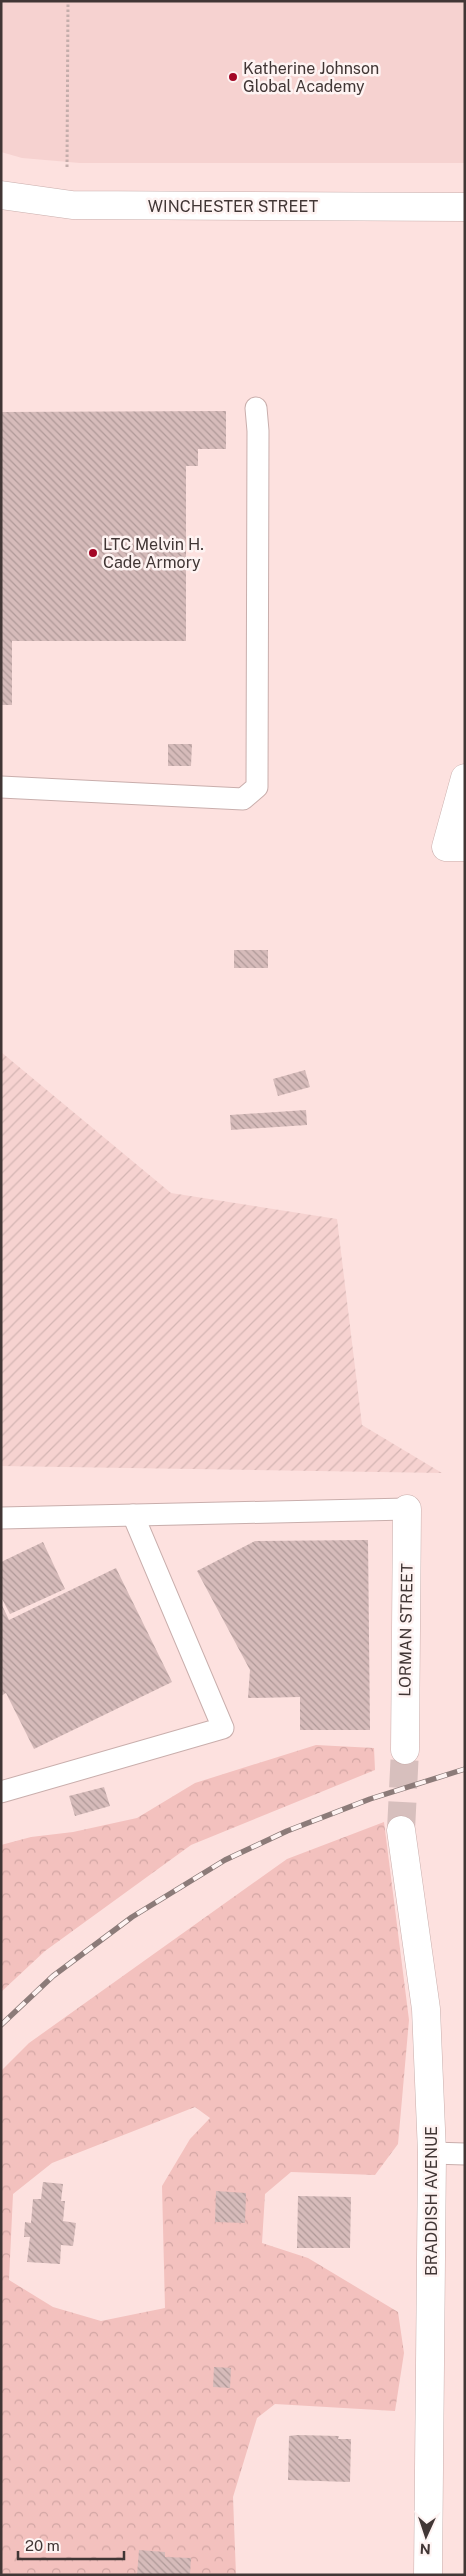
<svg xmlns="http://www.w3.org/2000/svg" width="466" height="2576" font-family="'Public Sans',sans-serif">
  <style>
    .built { fill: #f6d2d0 }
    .industrial { fill: url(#industrial-furrows) }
    .forest { fill: url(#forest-crowns); fill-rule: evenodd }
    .building { fill: url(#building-back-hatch) }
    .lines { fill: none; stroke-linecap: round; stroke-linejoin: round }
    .minor-tunnel { stroke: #d7bfbd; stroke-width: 28; stroke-dasharray: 28 14; stroke-linecap: butt }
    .service-casing { stroke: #c9aeac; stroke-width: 23 }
    .minor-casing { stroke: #c9aeac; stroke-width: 29 }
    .path { stroke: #c4adab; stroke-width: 3; stroke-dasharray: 2.5 2.5; stroke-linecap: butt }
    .service { stroke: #fff; stroke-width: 21 }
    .minor { stroke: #fff; stroke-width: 28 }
    .rail-casing { stroke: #8c7b79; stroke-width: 5.5 }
    .rail { stroke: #fef3f2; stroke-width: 4; stroke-dasharray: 11; stroke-linecap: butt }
    .poi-dot { fill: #a30625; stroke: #fef3f2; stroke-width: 2 }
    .labels { text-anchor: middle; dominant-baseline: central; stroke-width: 5; stroke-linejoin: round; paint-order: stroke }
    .poi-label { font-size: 16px; fill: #413635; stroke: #fef3f2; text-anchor: start }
    .street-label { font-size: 16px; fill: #413635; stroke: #fef3f2 }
  </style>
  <defs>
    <pattern id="industrial-furrows" width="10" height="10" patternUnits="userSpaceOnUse" patternTransform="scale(1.25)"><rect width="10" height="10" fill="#f6d2d0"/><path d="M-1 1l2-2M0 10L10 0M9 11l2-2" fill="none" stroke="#d4b5b3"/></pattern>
    <pattern id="forest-crowns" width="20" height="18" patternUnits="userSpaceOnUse" patternTransform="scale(1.25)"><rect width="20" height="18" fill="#f3c1be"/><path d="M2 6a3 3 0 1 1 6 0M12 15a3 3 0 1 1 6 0" fill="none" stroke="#d2a6a4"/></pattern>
    <pattern id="building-back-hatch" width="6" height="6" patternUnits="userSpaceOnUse" patternTransform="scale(1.25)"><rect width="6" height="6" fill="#d6bbba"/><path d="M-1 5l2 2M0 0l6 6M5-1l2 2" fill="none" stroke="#af9998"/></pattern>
  </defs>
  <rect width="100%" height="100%" fill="#fde1df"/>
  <!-- built -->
  <path class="built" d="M1 1H465V163H80L22 158 1 152Z"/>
  <!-- industrial -->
  <path class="industrial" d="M1 1052 171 1193 337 1219 362 1425 442 1473 1 1466Z"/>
  <!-- forest -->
  <g class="forest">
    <path d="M316 1745 374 1748 375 1770 191 1845 45 1951 1 1992V1845L31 1837 73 1832 137 1818 195 1783Z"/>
    <path d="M384 1822 409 2020 398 2144 375 2175 291 2172 265 2194 262 2243 308 2258 398 2312 404 2353 395 2411 275 2404 257 2418 233 2497 236 2575H1V2071L29 2043 287 1859ZM195 2107 210 2118 190 2139 162 2186 165 2308 101 2321 53 2307 9 2280 13 2194 52 2163Z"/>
  </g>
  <!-- building -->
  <g class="building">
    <path d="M226 411V449H198V466H186V641H12V705H1V412Z"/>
    <path d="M168 744H192L191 766H168Z"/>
    <rect x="234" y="950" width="34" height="18"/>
    <path d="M305 1070 310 1087 278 1096 273 1079Z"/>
    <path d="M306 1110 307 1125 231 1130 230 1115Z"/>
    <path d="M368 1540 370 1730H300V1697L248 1698 250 1670 197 1571 255 1541Z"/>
    <path d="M43 1542 65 1589 10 1614 1 1597V1562Z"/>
    <path d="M116 1568 172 1682 34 1749 6 1693 1 1696V1603L9 1620Z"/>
    <path d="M104 1787 110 1806 75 1816 69 1796Z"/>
    <path d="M43 2182 63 2184 61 2201H65L63 2221 76 2223 73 2246 61 2245 60 2264 27 2262 30 2237H24L25 2222 31 2223 33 2199H41Z"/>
    <path d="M216 2191 246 2193 245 2223 215 2222Z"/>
    <path d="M298 2196 351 2197 350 2248H297Z"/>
    <path d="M214 2367 231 2368 230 2388 213 2387Z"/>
    <path d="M297 2435 339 2436 338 2439H351L350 2482 288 2480 289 2436Z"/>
    <path d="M139 2550 165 2552V2557L191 2558 190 2575H137Z"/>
  </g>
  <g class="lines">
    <!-- minor-tunnel -->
    <path class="minor-tunnel" d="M401 1830 405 1750"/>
    <!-- service casing -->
    <g class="service-casing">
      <g id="service">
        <path d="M1 787 243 799 257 787 258 431 256 408"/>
        <path d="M1 1518 407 1509"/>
        <path d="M1 1792 223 1728 133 1515"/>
        <path d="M432 2153 465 2154"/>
      </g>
    </g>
    <!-- minor casing -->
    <g class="minor-casing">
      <g id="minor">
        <path d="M1 195 72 205 465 207"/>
        <path d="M465 778 446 847H465"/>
        <path d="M405 1750 407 1509"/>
        <path d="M401 1830 426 2009 432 2153 428 2575"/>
      </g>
    </g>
    <!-- path -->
    <path class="path" d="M67 167 68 1"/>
    <!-- service -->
    <use href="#service" class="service"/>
    <!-- minor -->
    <use href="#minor" class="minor"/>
    <!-- rail casing -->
    <g class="rail-casing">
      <path id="rail" d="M1 2025 53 1976 132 1917 225 1860 287 1831 370 1799 465 1769"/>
    </g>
    <!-- rail -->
    <use href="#rail" class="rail"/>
  </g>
  <!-- markers -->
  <g class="poi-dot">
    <circle cx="233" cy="77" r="5"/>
    <circle cx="93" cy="553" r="5"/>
  </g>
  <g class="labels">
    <!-- poi labels -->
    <g class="poi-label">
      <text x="243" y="68">Katherine Johnson<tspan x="243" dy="18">Global Academy</tspan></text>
      <text x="103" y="544">LTC Melvin H.<tspan x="103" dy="18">Cade Armory</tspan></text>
    </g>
    <!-- street labels -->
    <g class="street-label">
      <text x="233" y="206">WINCHESTER STREET</text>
      <text transform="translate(406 1630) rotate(-89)">LORMAN STREET</text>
      <text transform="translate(431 2201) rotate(-90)">BRADDISH AVENUE</text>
    </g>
  </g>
  <!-- border -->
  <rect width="466" height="2576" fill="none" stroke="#413635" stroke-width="5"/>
  <!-- north arrow -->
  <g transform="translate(426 2536) rotate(183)" stroke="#fef3f2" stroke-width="4" paint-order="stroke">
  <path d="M0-4L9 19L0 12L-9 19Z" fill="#413635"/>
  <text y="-8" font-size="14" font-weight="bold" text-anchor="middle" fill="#413635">N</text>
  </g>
  <!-- scale -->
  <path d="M18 2551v8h106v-8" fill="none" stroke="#413635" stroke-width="2.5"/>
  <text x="25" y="2551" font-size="15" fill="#413635" stroke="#fef3f2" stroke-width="4" paint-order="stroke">20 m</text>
</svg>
